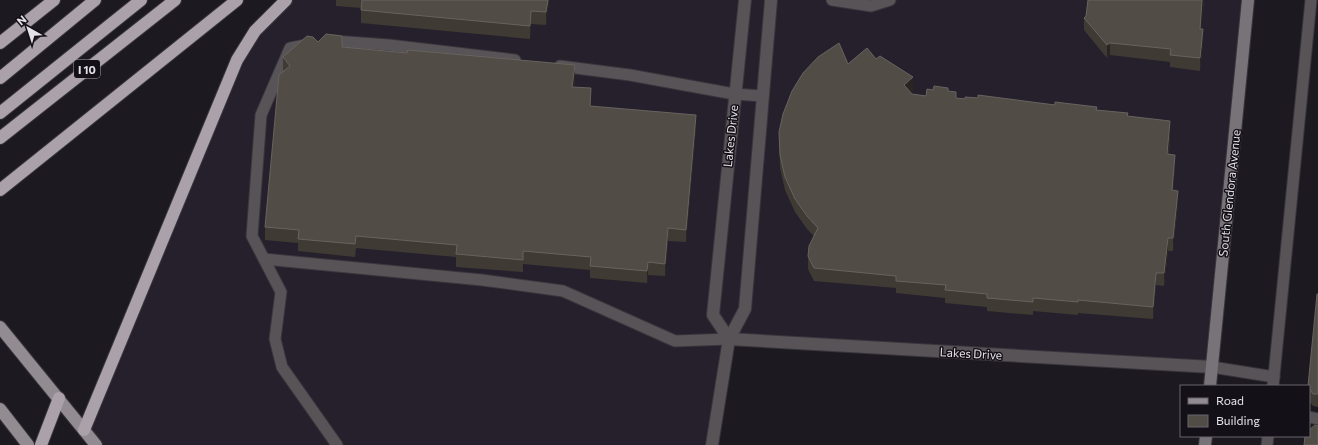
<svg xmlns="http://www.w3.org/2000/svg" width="1318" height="445" font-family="Commissioner,sans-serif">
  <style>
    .built { fill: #26202d }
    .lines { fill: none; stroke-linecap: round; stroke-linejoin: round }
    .lane-casing { stroke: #39353d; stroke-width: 13 }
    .street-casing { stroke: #39353d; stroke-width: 14 }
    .secondary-casing { stroke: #39353d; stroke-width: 14 }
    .primary-casing { stroke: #39353d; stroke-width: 14 }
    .highway-casing { stroke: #39353d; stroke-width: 14 }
    .lane { stroke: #575356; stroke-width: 11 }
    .street { stroke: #575356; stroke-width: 12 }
    .secondary { stroke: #787378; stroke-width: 12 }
    .primary { stroke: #938b92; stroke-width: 12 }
    .highway { stroke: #aaa1aa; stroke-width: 12 }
    .wall { fill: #3f3a33 }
    .shaded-wall { fill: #2a2523 }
    .building { fill: #514c46; stroke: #68635f }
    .labels { text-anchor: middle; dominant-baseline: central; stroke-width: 3; stroke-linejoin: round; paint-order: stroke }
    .shield { fill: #141018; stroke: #a6a3a9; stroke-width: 1 }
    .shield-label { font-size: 11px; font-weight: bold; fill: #e4e2e7 }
    .street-label { font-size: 12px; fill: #e4e2e7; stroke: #141018 }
  </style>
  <rect width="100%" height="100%" fill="#1d1921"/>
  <!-- built -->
  <path class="built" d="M286 0H1248L1212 367 729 339 712 445H96L84 430 237 60Z"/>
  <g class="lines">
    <!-- lane casing -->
    <g class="lane-casing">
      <g id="lane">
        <path d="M832 0 871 6 890 0"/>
        <path d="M327 42 334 41 389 45 515 60"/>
        <path d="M310 44 290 48 261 115 252 236 281 292 275 339 282 367 337 445"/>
        <path d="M560 66 630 75 734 94 763 96"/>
        <path d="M264 259 482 280 563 291 675 341 729 339"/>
        <path d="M1212 367 1274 377"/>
        <path d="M1273 386 1311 0"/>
        <path d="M1309 417 1318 419"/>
        <path d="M1267 445 1268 436"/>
      </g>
    </g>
    <!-- street casing -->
    <g class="street-casing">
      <g id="street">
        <path d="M729 339 1212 367"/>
        <path d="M729 339 713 315 745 0"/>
        <path d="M712 445 729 339 745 309 771 0"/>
      </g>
    </g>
    <!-- secondary casing -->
    <g class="secondary-casing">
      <g id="secondary">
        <path d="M1210 386 1248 0"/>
        <path d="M1205 445 1206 436"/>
      </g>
    </g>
    <!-- primary casing -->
    <g class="primary-casing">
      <g id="primary">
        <path d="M0 327 96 445"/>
        <path d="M0 409 28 445"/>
      </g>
    </g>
    <!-- highway casing -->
    <g class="highway-casing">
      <g id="highway">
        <path d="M0 43 54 0"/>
        <path d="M0 78 95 0"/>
        <path d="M0 113 141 0"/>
        <path d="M0 138 175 0"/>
        <path d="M0 190 237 0"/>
        <path d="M84 430 237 60 255 31 286 0"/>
        <path d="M41 445 59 398"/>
      </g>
    </g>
    <!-- lane -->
    <use href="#lane" class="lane"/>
    <!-- street -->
    <use href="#street" class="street"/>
    <!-- secondary -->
    <use href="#secondary" class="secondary"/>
    <!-- primary -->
    <use href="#primary" class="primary"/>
    <!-- highway -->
    <use href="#highway" class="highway"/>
  </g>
  <!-- wall -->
  <g class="wall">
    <path d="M336 0H549L546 25 531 24 530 39 361 23V8L336 6Z"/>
    <path d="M1088 0H1204L1201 29 1203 42 1200 71 1170 67V62L1110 55 1107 58 1084 30V18L1086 16Z"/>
    <path d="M318 42 342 47 575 78 574 87 591 101V106L696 128 686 242 668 241 665 276 648 275 647 283 590 278V270L523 264V272L456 267V257L356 248 355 257 298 251V243L265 240V227L284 71 283 70V57Z"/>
    <path d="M876 59 913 90 910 92 912 94 926 96 948 91 956 98 965 99 1097 110 1128 116 1170 134 1169 155 1175 168 1173 190 1178 203 1173 251H1168L1164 286 1156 285 1153 319 1078 313V315L1033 311V315L987 311V307L945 303V298L896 293V288L814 281 808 269V256L814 236 807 229 795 212 785 190 780 168 779 132 848 64Z"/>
    <path d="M1318 294V407L1313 406 1309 401V386Z"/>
  </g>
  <!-- shaded-wall -->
  <g class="shaded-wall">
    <path d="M548 0H549L546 25V12Z"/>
    <path d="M1202 0H1204L1200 42V29Z"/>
    <path d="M531 11V24L530 39V26Z"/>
    <path d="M1203 29V42L1200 71V58Z"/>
    <path d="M1110 43V55L1107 58V45Z"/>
    <path d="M575 65V78L572 100V87Z"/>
    <path d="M913 77V90L904 98V85Z"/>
    <path d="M591 88V101L590 118V106Z"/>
    <path d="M696 115V128L686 242V230Z"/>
    <path d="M1170 121V134L1167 167V154Z"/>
    <path d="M1175 155V168L1172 203V190Z"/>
    <path d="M1178 191V203L1173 251V238Z"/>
    <path d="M668 228V241L665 276V264Z"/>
    <path d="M1168 238V251L1164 286V273Z"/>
    <path d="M648 262V275L647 283V271Z"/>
    <path d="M1156 273V285L1153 319V307Z"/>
  </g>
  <!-- building -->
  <g class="building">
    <path d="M362 0H548L546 12 531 11 530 26 361 10Z"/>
    <path d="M1088 0H1202L1200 29H1203L1200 58 1170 55 1171 49 1110 43 1107 45 1084 18 1086 16Z"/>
    <path d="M326 34 342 36V47L407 53 408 50 575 65 572 87 591 88 590 106 696 115 686 230 668 228 665 264 648 262 647 271 590 266 591 257 523 251V260L456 254 457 245 356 236 355 244 298 239 299 230 265 227 279 75 290 66 283 57 307 36 313 37 318 42Z"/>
    <path d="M839 43 848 64 867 48 876 59 880 56 913 77 904 85 912 94 926 96 927 89 933 90 934 86 948 88V91L956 92V98L965 99V97L978 98V95L1055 105V102L1097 107 1096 110 1128 113 1127 116 1170 121 1167 154 1175 155 1172 190 1178 191 1173 238H1168L1164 273H1156L1153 307 1078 300V302L1033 298V302L987 298V294L945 290 946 285 896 281V276L814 268 808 256 809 246 818 228 807 216 795 199 785 177 780 155 779 132 783 114 792 91 803 73 818 57Z"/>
    <path d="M1317 294H1318V394H1313L1309 388V386H1308Z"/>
    <path d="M1315 425 1318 426V445H1304L1305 436H1309V430Z"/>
  </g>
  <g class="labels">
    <!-- shield labels -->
    <rect class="shield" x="74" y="60" width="26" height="18" rx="3"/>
    <g class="shield-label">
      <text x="87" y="69">I 10</text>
    </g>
    <!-- street labels -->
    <g class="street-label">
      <text transform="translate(730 136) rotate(-84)">Lakes Drive</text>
      <text transform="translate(1229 193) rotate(-84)">South Glendora Avenue</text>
      <text transform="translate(971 353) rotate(3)">Lakes Drive</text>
    </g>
  </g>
  <!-- legend -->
  <rect x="1180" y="385" width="130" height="52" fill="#141018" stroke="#67646b"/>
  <rect x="1188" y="398" width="20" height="6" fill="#938b92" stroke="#67646b"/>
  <text x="1216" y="405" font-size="12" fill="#e4e2e7">Road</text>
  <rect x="1188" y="415" width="20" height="12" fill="#514c46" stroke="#67646b"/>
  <text x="1216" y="425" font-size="12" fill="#e4e2e7">Building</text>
  <!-- north arrow -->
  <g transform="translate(28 28) rotate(321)" stroke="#141018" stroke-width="3" paint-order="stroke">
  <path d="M0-3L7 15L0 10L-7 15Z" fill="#e4e2e7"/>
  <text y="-6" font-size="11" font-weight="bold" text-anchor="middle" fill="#e4e2e7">N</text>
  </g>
</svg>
